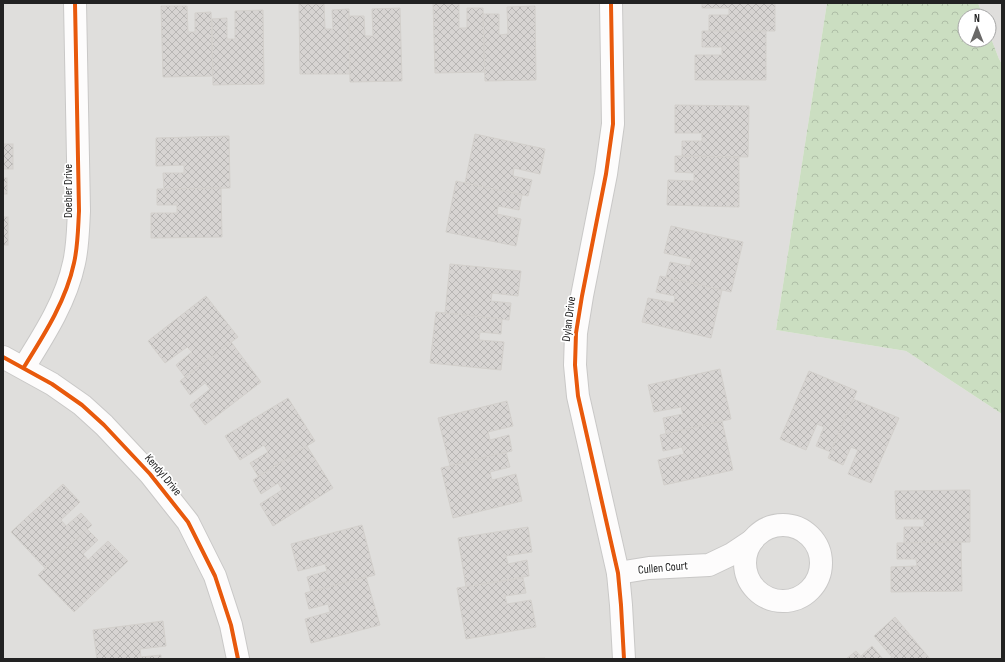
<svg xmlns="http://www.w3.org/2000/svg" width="1005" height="662" font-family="'Sofia Sans Condensed',sans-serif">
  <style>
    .residential { fill: #dfdedc }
    .forest { fill: url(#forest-crowns) }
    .building { fill: url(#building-cross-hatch); stroke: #d3d0cc }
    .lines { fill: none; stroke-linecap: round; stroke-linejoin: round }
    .street-casing { stroke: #c9c8c7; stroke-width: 24 }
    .street { stroke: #fdfcfc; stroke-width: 22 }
    .cycleway-casing { stroke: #fff; stroke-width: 6 }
    .cycleway { stroke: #e8590c; stroke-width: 4 }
    .labels { text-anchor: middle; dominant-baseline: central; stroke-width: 3.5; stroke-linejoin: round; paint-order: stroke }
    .street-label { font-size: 12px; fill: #222; stroke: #fff }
  </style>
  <defs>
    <pattern id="forest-crowns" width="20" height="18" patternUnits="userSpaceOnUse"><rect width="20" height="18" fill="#cbdec1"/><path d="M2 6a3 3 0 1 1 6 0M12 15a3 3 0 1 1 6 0" fill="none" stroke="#aebea6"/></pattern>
    <pattern id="building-cross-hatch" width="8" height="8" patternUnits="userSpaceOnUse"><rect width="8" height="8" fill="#d7d4d2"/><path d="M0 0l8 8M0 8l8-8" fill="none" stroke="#b8b6b4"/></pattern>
  </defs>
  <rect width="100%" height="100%" fill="#f0eeeb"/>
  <!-- residential -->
  <g class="residential">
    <path d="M3 3H827L776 330 906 351 1002 414V659H3Z"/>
    <path d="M978 3H1002V64L999 59 989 33V16H983Z"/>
  </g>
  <!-- forest -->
  <path class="forest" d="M827 3H978L983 16H965V40H989V33L999 59 1002 64V414L906 351 776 330Z"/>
  <!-- building -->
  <g class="building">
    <path d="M433 3H459V28H467V8H483L485 72 435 73Z"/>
    <path d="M702 3H775V31H709V15H729V8H702Z"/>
    <path d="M299 4H324L325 29H333L332 10 349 9 350 74H300Z"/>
    <path d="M161 6H187L188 32H195V13L211 12 213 76 163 77Z"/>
    <path d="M535 6 536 80 485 81 483 14H499V35L508 34 507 7Z"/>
    <path d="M400 8 402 81 350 82 349 16H364L365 36H373L372 9Z"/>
    <path d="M263 10 264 84 213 85 212 19 227 18V39H235V11Z"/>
    <path d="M702 31H766V80H695V55H722V47H702Z"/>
    <path d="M675 105 749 106 748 157 682 156V141H702V133H675Z"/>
    <path d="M475 134 545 149 540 174 514 168 513 176 532 180 528 196 465 183Z"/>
    <path d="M229 136 230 188 164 189 163 173H184V165L156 166V138Z"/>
    <rect x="3" y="144" width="10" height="25"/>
    <path d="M675 156 739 157V207L667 205 668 180 694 181V173L675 172Z"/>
    <rect x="3" y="178" width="4" height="16"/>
    <path d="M456 181 522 195 519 210 498 206 497 214 521 219 516 246 446 232Z"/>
    <path d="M221 188 222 237 151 238V213H177V205H157V189Z"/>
    <rect x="3" y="217" width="5" height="28"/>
    <path d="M671 226 743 242 731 292 666 277 670 262 690 266 692 259 664 253Z"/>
    <path d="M450 264 521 271 518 296 492 293 491 301 511 303 509 320 445 313Z"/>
    <path d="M660 276 722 290 711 338 642 322 648 298 674 303 675 296 656 292Z"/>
    <path d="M206 296 238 337 185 377 176 365 192 352 187 347 165 363 148 341Z"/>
    <path d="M436 312 502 319 501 334 480 332 479 340 504 342 501 370 430 363Z"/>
    <path d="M231 342 261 382 205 425 190 405 210 389 205 383 190 395 180 381Z"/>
    <path d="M720 369 731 419 666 434 663 418 683 414 681 407 654 412 648 385Z"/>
    <path d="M809 371 857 391 831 452 816 446 824 427 817 424 806 450 780 439Z"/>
    <path d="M288 398 315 441 258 476 250 463 268 452 264 445 240 460 225 436Z"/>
    <path d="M853 399 899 418 871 483 848 474 858 450 851 447 843 465 828 458Z"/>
    <path d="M507 401 513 426 488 432 490 440 509 435 512 451 450 466 438 418Z"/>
    <path d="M722 421 733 470 664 485 658 460 684 454 682 447 663 451 660 435Z"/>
    <path d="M307 446 333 488 273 526 260 504 282 490 278 483 261 494 253 480Z"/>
    <path d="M506 452 510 467 490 472 492 480 516 474 522 501 453 518 441 468Z"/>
    <path d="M63 484 80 502 61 520 66 526 81 513 92 525 45 568 11 532Z"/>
    <path d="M970 490V542L904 543V527H924V519H896L895 491Z"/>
    <path d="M362 525 375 575 311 592 307 577 327 571 325 564 298 571 291 544Z"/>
    <path d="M528 527 532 552 506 556 508 564 527 560 529 576 466 587 458 538Z"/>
    <path d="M87 529 98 540 83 554 88 560 108 541 128 561 74 612 38 575Z"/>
    <path d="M961 542 962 591 891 592V567L917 566 916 559H897V543Z"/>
    <path d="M366 577 380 625 311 643 305 619 330 612 328 604 309 609 305 593Z"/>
    <path d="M523 578 526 593 505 596 507 604 531 600 536 627 466 639 457 588Z"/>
    <path d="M895 617 930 659H889L892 657 874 636Z"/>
    <path d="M163 621 166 646 140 649 141 657 161 655V659H97L93 630Z"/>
    <path d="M872 646 883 659H863L861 656Z"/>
    <path d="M856 651 863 659H846Z"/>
    <path d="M545 658V659H487Z"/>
  </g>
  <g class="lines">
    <!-- street casing -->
    <g class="street-casing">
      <g id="street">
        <path d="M611 3 613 124 606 174 582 296 576 333 575 365 578 396 618 573 621 605 624 659"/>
        <path d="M3 357 52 384 82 405 104 425 150 474 188 522 215 576 231 625 238 659"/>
        <path d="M24 367C44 335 66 301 74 263 78 246 78 228 79 211L75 3"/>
        <circle cx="783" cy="563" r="38"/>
        <path d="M618 573 649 568 709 565 732 554 753 540"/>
      </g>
    </g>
    <!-- street -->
    <use href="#street" class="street"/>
    <!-- cycleway casing -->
    <g class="cycleway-casing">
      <g id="cycleway">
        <path d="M611 3 613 124 606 174 582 296 576 333 575 365 578 396 618 573 621 605 624 659"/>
        <path d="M3 357 52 384 82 405 104 425 150 474 188 522 215 576 231 625 238 659"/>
        <path d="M24 367C44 335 66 301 74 263 78 246 78 228 79 211L75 3"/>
      </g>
    </g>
    <!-- cycleway -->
    <use href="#cycleway" class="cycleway"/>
  </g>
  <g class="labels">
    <!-- street labels -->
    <g class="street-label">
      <text transform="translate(68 191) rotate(-90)">Doebler Drive</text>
      <text transform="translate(569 319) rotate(-83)">Dylan Drive</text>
      <text transform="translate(163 475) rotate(50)">Kendyl Drive</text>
      <text transform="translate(663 568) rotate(-5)">Cullen Court</text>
    </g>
  </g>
  <!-- border -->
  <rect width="1005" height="662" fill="none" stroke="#222222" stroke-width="8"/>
  <!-- north arrow -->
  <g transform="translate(977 28)"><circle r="19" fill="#ffffff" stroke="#a7a7a7"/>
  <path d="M0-3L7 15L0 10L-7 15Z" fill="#6a6968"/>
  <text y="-6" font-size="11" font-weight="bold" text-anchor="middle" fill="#222222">N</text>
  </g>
</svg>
